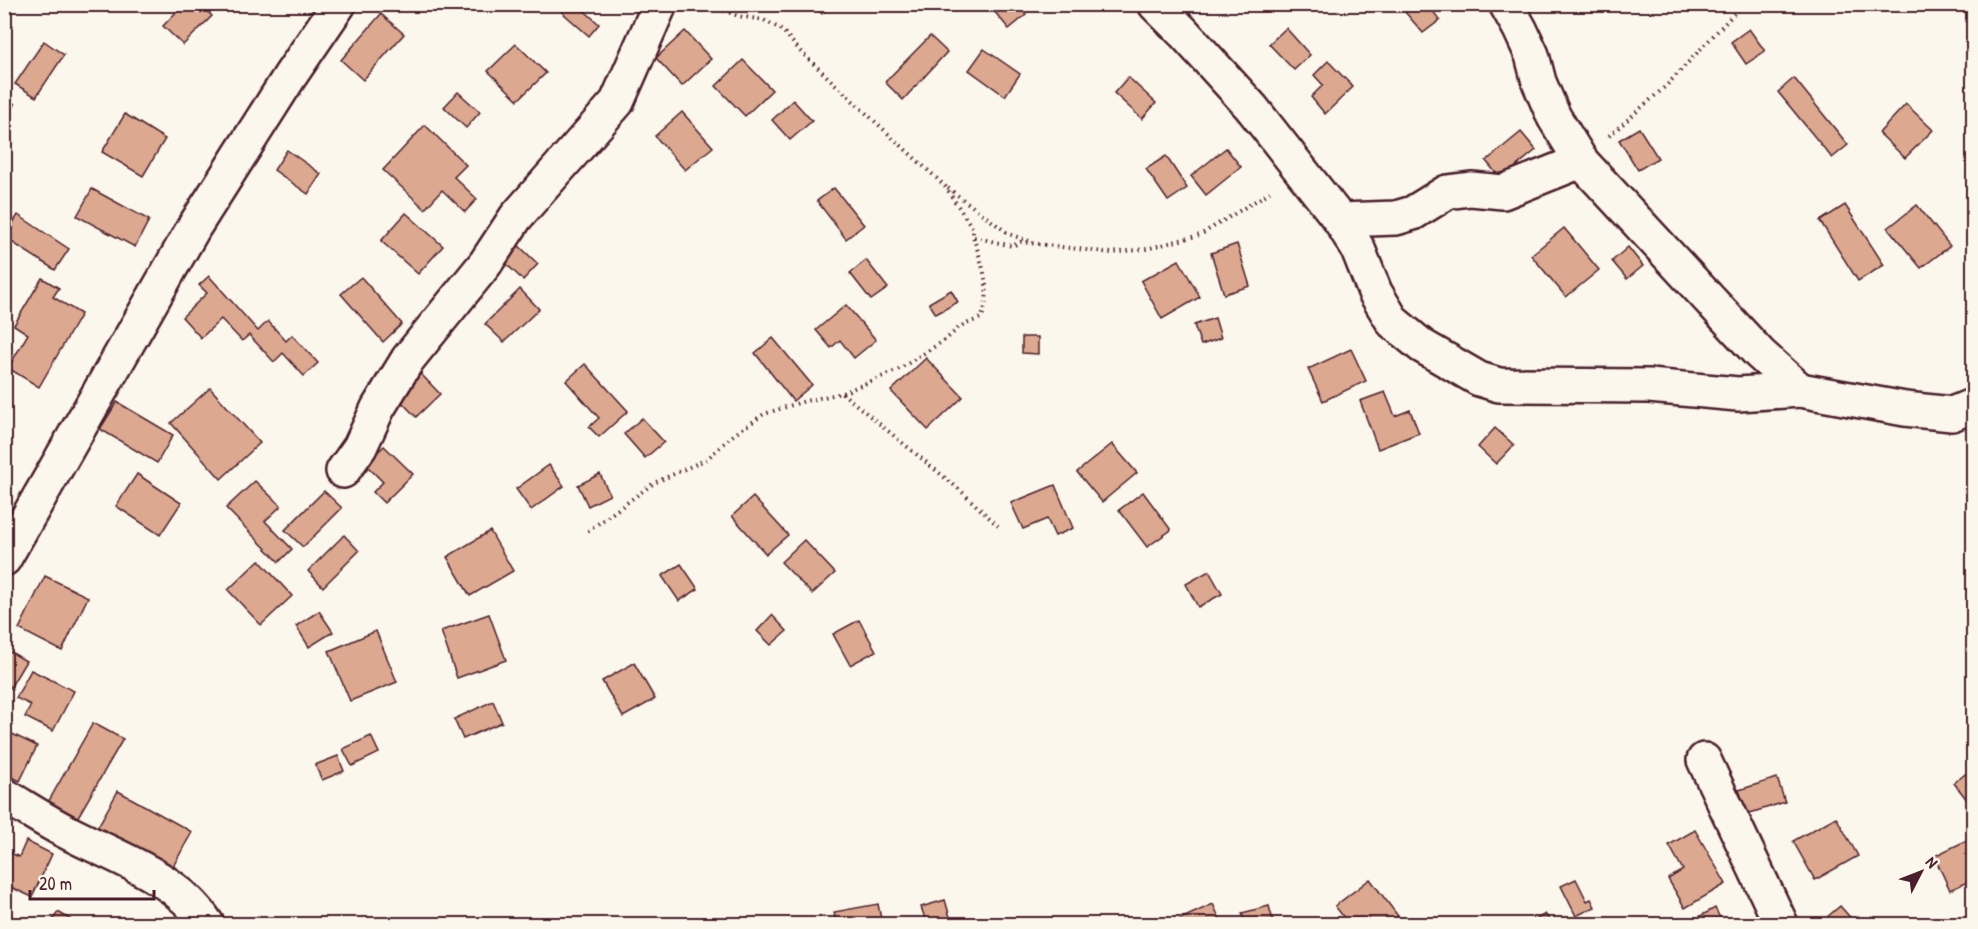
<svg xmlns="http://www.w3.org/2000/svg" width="1978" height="929" font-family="'Patrick Hand',sans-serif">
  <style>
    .building { fill: #dca890; stroke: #4a1f2b; stroke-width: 1.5 }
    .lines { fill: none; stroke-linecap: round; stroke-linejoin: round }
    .street-casing { stroke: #4a1f2b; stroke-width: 38 }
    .path { stroke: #4a1f2b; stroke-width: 4; stroke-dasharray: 1.5 4.5; stroke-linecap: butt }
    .street { stroke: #fbf7ec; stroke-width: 33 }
  </style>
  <rect width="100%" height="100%" fill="#fbf7ec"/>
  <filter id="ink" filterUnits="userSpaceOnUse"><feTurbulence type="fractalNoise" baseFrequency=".0167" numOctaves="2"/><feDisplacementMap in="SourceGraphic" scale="12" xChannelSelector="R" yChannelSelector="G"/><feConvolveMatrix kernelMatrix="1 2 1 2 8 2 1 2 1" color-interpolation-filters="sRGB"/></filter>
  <g filter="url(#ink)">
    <!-- building -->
    <g class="building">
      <path d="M184 4H200L212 16 183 45 163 26Z"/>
      <path d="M557 4H577L599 24 589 36 555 6Z"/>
      <path d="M813 4H832L822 14Z"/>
      <path d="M988 4H1017L1026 15 1009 29Z"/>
      <path d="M1413 4H1427L1440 20 1423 33 1405 12Z"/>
      <path d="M381 14 404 34 363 80 341 60Z"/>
      <path d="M1286 28 1310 55 1294 70 1269 44Z"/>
      <path d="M1749 29 1765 51 1746 64 1731 42Z"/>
      <path d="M685 31 711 59 682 86 656 58Z"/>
      <path d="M930 36 947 52 903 100 885 82Z"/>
      <path d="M44 41 64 55 36 97 15 84Z"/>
      <path d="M516 44 546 73 518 100 488 71Z"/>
      <path d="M984 49 1020 74 1005 96 969 70Z"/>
      <path d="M743 60 772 90 745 116 716 86Z"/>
      <path d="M1328 61 1353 87 1325 114 1311 97 1323 85 1314 75Z"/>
      <path d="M1128 77 1156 103 1142 119 1114 93Z"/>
      <path d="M1794 78 1848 145 1832 158 1778 92Z"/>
      <path d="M458 92 480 112 466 128 444 107Z"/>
      <path d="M4 97 15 104 4 119Z"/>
      <path d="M793 100 812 121 790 140 772 120Z"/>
      <path d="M1906 104 1933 130 1905 158 1879 133Z"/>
      <path d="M682 112 713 147 685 170 655 136Z"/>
      <path d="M125 114 165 139 143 176 102 152Z"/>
      <path d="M425 125 466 165 454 177 477 199 465 212 442 190 425 209 383 170Z"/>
      <path d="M1639 128 1658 158 1638 170 1619 140Z"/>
      <path d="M1521 132 1536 150 1501 179 1486 161Z"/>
      <path d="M1226 148 1241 167 1206 195 1191 176Z"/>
      <path d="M287 150 321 174 308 194 274 170Z"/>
      <path d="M1166 156 1187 188 1168 201 1146 169Z"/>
      <path d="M834 188 864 225 846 239 817 201Z"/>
      <path d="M92 189 149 220 135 247 77 216Z"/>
      <path d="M1845 205 1884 265 1858 281 1820 221Z"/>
      <path d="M1917 205 1950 246 1921 268 1888 228Z"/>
      <path d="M406 213 443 246 418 274 381 241Z"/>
      <path d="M18 215 69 249 55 270 4 237Z"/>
      <path d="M1564 228 1599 270 1566 297 1531 255Z"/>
      <path d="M516 243 538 264 523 280 501 259Z"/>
      <path d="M1237 244 1250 286 1224 294 1211 253Z"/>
      <path d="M1628 247 1643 266 1627 279 1612 261Z"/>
      <path d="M866 260 888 288 871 300 850 273Z"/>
      <path d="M1179 260 1200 297 1162 319 1141 281Z"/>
      <path d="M209 276 258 331 268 321 286 341 292 335 318 363 304 376 283 353 274 362 249 335 242 341 221 319 201 338 182 317 207 293 199 285Z"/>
      <path d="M361 277 402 324 383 342 341 294Z"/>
      <path d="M42 278 59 288 53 297 81 314 39 387 8 368 28 334 14 325Z"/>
      <path d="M520 289 539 309 504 342 485 324Z"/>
      <path d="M951 290 958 302 936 314 929 303Z"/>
      <path d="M846 305 876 340 854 358 840 340 831 348 816 330Z"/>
      <path d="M1215 318 1221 338 1201 345 1194 325Z"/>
      <path d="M1022 337H1038V354L1022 353Z"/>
      <path d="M773 338 812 385 793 401 755 353Z"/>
      <path d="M1351 349 1366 381 1323 401 1308 369Z"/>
      <path d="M926 358 963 397 928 430 891 391Z"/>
      <path d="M585 364 628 411 599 437 589 427 599 418 566 381Z"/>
      <path d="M421 374 440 394 416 417 397 397Z"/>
      <path d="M210 388 260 443 221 479 171 423Z"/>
      <path d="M1385 392 1395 416 1410 410 1419 433 1378 449 1360 401Z"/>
      <path d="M117 402 173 435 157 463 100 429Z"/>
      <path d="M642 418 664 442 645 458 624 434Z"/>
      <path d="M1495 428 1514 445 1496 464 1478 447Z"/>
      <path d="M1112 444 1137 473 1102 502 1077 472Z"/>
      <path d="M384 446 413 474 384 503 373 492 383 482 365 464Z"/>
      <path d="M549 465 564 486 531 510 516 489Z"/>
      <path d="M137 474 181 503 160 535 116 506Z"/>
      <path d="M600 474 610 495 588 506 578 485Z"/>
      <path d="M255 481 281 506 265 521 292 549 279 562 226 508Z"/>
      <path d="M1055 485 1073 528 1055 536 1047 519 1023 529 1011 503Z"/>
      <path d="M324 491 342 508 303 547 285 530Z"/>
      <path d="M1143 492 1171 530 1147 547 1119 510Z"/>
      <path d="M753 497 788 535 766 554 732 516Z"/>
      <path d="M490 531 513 571 470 596 447 557Z"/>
      <path d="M344 535 359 551 323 587 308 571Z"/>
      <path d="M804 540 835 573 812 594 781 562Z"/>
      <path d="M259 560 292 596 261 625 228 590Z"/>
      <path d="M681 564 698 589 679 601 662 576Z"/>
      <path d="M1209 571 1222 594 1198 607 1186 584Z"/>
      <path d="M45 576 88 597 62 651 19 629Z"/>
      <path d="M319 611 333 632 309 647 296 626Z"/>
      <path d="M489 614 506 660 457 678 441 631Z"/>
      <path d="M772 615 787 631 771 645 757 631Z"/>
      <path d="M859 620 876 651 850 665 833 634Z"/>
      <path d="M376 631 397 682 350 701 329 651Z"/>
      <path d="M4 648 26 661 4 698Z"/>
      <path d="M634 663 655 699 623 717 602 681Z"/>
      <path d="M31 670 74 691 53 731 25 717 31 705 16 698Z"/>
      <path d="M493 701 502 722 463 739 454 719Z"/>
      <path d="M93 723 123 739 75 822 46 806Z"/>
      <path d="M4 730 37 746 20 781 4 773Z"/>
      <path d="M371 736 379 753 352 766 343 749Z"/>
      <path d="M338 756 344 771 322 780 315 765Z"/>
      <path d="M1974 767V797L1968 801 1954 783Z"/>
      <path d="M1777 778 1785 802 1747 814 1739 790Z"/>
      <path d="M118 791 192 832 171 870 96 830Z"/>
      <path d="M1836 817 1858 856 1815 880 1793 841Z"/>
      <path d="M1695 830 1726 884 1685 908 1668 879 1683 870 1669 845Z"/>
      <path d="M1974 837V879L1950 890 1934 856Z"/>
      <path d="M26 841 52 854 32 897 4 884V850L19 857Z"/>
      <path d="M1370 879 1398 916 1387 924H1349L1335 906Z"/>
      <path d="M1576 879 1587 901 1591 899 1595 907 1576 916 1561 886Z"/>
      <path d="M945 900 952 924H927L921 907Z"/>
      <path d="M878 904 882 924H836L834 912Z"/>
      <path d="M1213 904 1222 924H1180L1178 920Z"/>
      <path d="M1269 906 1274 924H1245L1242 913Z"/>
      <path d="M1840 906 1856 924H1819Z"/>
      <path d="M1715 908 1723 924H1686Z"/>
      <path d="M58 912 78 924H50Z"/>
      <path d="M1545 914 1553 924H1529Z"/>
    </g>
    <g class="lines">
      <!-- street casing -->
      <g class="street-casing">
        <g id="street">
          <path d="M1155 4 1184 33 1252 108 1340 220 1358 249 1375 292 1393 322 1422 346 1479 379 1499 385 1649 386 1738 394 1800 390 1905 409 1952 414 1974 405"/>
          <path d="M1506 4 1520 29 1532 55 1539 82 1554 117 1581 161"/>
          <path d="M1340 220 1396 218 1413 213 1447 192 1471 189 1503 192 1581 161 1760 354 1800 390"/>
          <path d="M343 471 360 447 378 408 408 359 485 264 516 217 617 102 660 4"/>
          <path d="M4 559 194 227 290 76 339 4"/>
          <path d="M1704 760 1781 924"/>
          <path d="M4 795C26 808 47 822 69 833 117 858 176 876 207 924"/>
        </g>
      </g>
      <!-- path -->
      <g class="path">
        <path d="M1609 136 1666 86 1743 4"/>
        <path d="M948 188 1009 234 1032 242"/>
        <path d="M974 237 1012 246 1021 242 1111 253 1146 249 1200 235 1270 192"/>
        <path d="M842 393 961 491 998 526"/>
        <path d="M588 531 654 483 707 459 732 436 764 414 805 401 842 393 896 371 945 340 961 326 981 318C994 293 981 262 973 236V229L945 186 869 116 801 52 782 30 764 20 738 16 708 4"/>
      </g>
      <!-- street -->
      <use href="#street" class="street"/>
    </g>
  </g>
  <!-- margin -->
  <rect width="1978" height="929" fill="none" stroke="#fbf7ec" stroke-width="24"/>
  <rect x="12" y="12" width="1954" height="905" fill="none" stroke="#4a1f2b" stroke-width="2" filter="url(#ink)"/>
  <!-- north arrow -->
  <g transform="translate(1921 872) rotate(48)" stroke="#fbf7ec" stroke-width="4.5" paint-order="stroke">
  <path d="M0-4.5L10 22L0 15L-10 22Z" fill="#4a1f2b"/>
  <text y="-9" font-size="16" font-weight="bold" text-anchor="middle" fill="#4a1f2b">N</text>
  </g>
  <!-- scale -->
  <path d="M30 890v9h124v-9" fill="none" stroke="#4a1f2b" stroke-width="3"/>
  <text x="39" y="890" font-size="18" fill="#4a1f2b" stroke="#fbf7ec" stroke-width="4.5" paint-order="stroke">20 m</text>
</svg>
